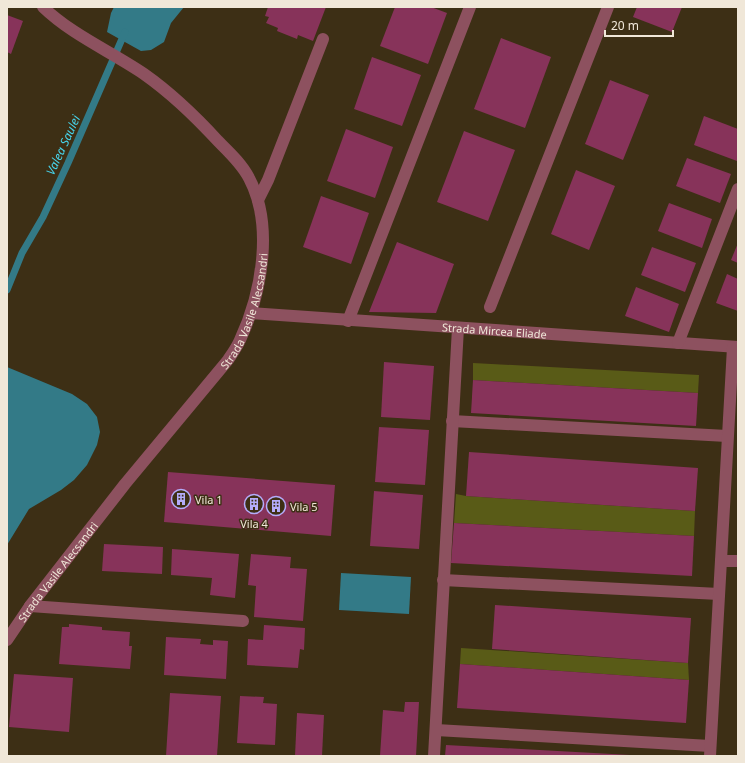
<svg xmlns="http://www.w3.org/2000/svg" width="745" height="763" font-family="'Noto Sans',sans-serif">
  <style>
    .green { fill: #595b17 }
    .water { fill: #337a87 }
    .lines { fill: none; stroke-linecap: round; stroke-linejoin: round }
    .stream { stroke: #337a87; stroke-width: 7 }
    .building { fill: #87335a }
    .minor { stroke: #8d515f; stroke-width: 12 }
    .labels { text-anchor: middle; dominant-baseline: central; stroke-width: 3; stroke-linejoin: round; paint-order: stroke }
    .street-label { font-size: 11px; fill: #f0e7d8; stroke: #3d2f15 }
    .poi-label { font-size: 11px; fill: #f0e7d8; stroke: #3d2f15; text-anchor: start }
    .water-label { font-size: 12px; font-style: italic; fill: #47d3ea; stroke: #3d2f15 }
  </style>
  <rect width="100%" height="100%" fill="#3d2f15"/>
  <!-- green -->
  <g class="green">
    <path d="M473 363 699 375 698 393 473 380Z"/>
    <path d="M456 494 466 496 695 511 694 536 454 523Z"/>
    <path d="M461 648 688 663 689 680 460 664Z"/>
  </g>
  <!-- water -->
  <g class="water">
    <path d="M114 7H184L171 23 164 42 151 50 141 51 107 32 111 13Z"/>
    <path d="M7 367 72 394 87 404 97 417 100 432 97 445 87 465 74 480 61 490 29 509 7 545Z"/>
    <path d="M341 573 411 577 409 614 339 610Z"/>
  </g>
  <g class="lines">
    <!-- stream -->
    <path class="stream" d="M7 290 22 253 43 217 68 163 125 32"/>
  </g>
  <!-- building -->
  <g class="building">
    <path d="M268 7H326L313 41 298 35 297 39 277 31 278 28 266 23 269 17 265 16Z"/>
    <path d="M395 7H431L447 13 428 64 380 46Z"/>
    <path d="M637 7H682L672 32 633 17Z"/>
    <path d="M7 15 23 21 11 54 7 52Z"/>
    <path d="M501 38 551 57 525 128 474 109Z"/>
    <path d="M372 57 421 75 402 126 354 109Z"/>
    <path d="M610 80 649 95 623 160 585 144Z"/>
    <path d="M704 116 738 129V158L737 161 694 145Z"/>
    <path d="M346 129 393 147 375 198 327 181Z"/>
    <path d="M464 131 515 150 488 221 437 202Z"/>
    <path d="M687 158 731 174 720 203 676 186Z"/>
    <path d="M576 170 615 186 589 250 551 234Z"/>
    <path d="M321 196 369 213 351 264 303 247Z"/>
    <path d="M669 203 712 219 702 248 658 231Z"/>
    <path d="M397 242 454 264 436 313 369 312Z"/>
    <path d="M738 243V263L731 260Z"/>
    <path d="M652 247 696 263 685 292 641 275Z"/>
    <path d="M727 274 738 279V311L716 303Z"/>
    <path d="M636 287 679 304 669 332 625 316Z"/>
    <path d="M384 362 434 366 430 420 381 417Z"/>
    <path d="M473 380 698 393 696 426 471 413Z"/>
    <path d="M379 427 429 430 425 485 375 482Z"/>
    <path d="M469 452 698 468 695 511 466 496Z"/>
    <path d="M168 472 335 485 331 536 164 522Z"/>
    <path d="M374 491 423 495 419 549 370 546Z"/>
    <path d="M454 523 694 536 692 576 451 563Z"/>
    <path d="M104 544 163 547 162 574 102 571Z"/>
    <path d="M172 549 239 554 235 598 210 595 212 578 171 575Z"/>
    <path d="M251 554 291 557 290 568 307 569 303 621 254 617 256 586 248 585Z"/>
    <path d="M495 605 691 618 688 663 492 649Z"/>
    <path d="M69 624 102 627V630L130 632 129 646H132L130 669 59 664 62 627H69Z"/>
    <path d="M264 625 305 628 304 650 300 649 298 668 247 665 248 639 263 640Z"/>
    <path d="M166 637 201 639 200 644 213 645V640L228 641 226 679 164 675Z"/>
    <path d="M460 664 689 680 686 723 457 708Z"/>
    <path d="M14 674 73 678 69 732 9 727Z"/>
    <path d="M170 693 221 696 217 756H166Z"/>
    <path d="M240 696 264 697 263 703 277 704 275 745 237 743Z"/>
    <path d="M405 702H419L416 756H380L383 710 404 712Z"/>
    <path d="M297 713 324 715 322 756H295Z"/>
    <path d="M446 745 630 755V756H445Z"/>
  </g>
  <g class="lines">
    <!-- minor -->
    <g class="minor">
      <path d="M258 200 268 180 323 39"/>
      <path d="M490 307 608 7"/>
      <path id="s1" d="M251 313 738 347"/>
      <path d="M348 321 470 7"/>
      <path d="M678 343 738 189"/>
      <path d="M452 421 727 436"/>
      <path d="M721 561H738"/>
      <path d="M443 580 719 594"/>
      <path d="M30 606 243 621"/>
      <path id="s2" d="M7 640 30 606 125 484 228 360C232 354 237 347 240 340 262 293 274 225 249 178 242 164 229 152 218 141 195 116 171 93 144 74 110 51 72 35 43 7"/>
      <path d="M436 730 710 746"/>
      <path d="M434 756 458 328"/>
      <path d="M710 756 733 347"/>
    </g>
  </g>
  <!-- icons -->
  <defs>
    <g id="building-ring" transform="scale(1)"><circle r="9.5" fill="#3d2f15" stroke="#b4acf9" stroke-width="1.5"/><path d="M-4-6H4V6H1V3H-1V6H-4ZM-2.5-4.3h1.7v1.8h-1.7ZM.8-4.3h1.7v1.8H.8ZM-2.5-1h1.7V.8h-1.7ZM.8-1h1.7V.8H.8Z" fill="#b4acf9"/></g>
  </defs>
  <g fill-rule="evenodd">
    <use href="#building-ring" x="181" y="499"/>
    <use href="#building-ring" x="254" y="504"/>
    <use href="#building-ring" x="276" y="506"/>
  </g>
  <g class="labels">
    <!-- street labels -->
    <g class="street-label">
      <text stroke="none"><textPath href="#s2" startOffset="409">Strada Vasile Alecsandri</textPath></text>
      <text stroke="none"><textPath href="#s1" startOffset="244">Strada Mircea Eliade</textPath></text>
      <text stroke="none"><textPath href="#s2" startOffset="85">Strada Vasile Alecsandri</textPath></text>
    </g>
    <!-- poi labels -->
    <g class="poi-label">
      <text x="195" y="499">Vila 1</text>
      <text x="290" y="506">Vila 5</text>
      <text x="254" y="523" text-anchor="middle">Vila 4</text>
    </g>
    <!-- water labels -->
    <g class="water-label">
      <text transform="translate(63 145) rotate(-65)">Valea Saulei</text>
    </g>
  </g>
  <!-- border -->
  <rect width="745" height="763" fill="none" stroke="#f0e7d8" stroke-width="16"/>
  <!-- scale -->
  <path d="M605 30v6h68v-6" fill="none" stroke="#f0e7d8" stroke-width="2"/>
  <text x="611" y="30" font-size="12" fill="#f0e7d8" stroke="#3d2f15" stroke-width="3" paint-order="stroke">20 m</text>
</svg>
